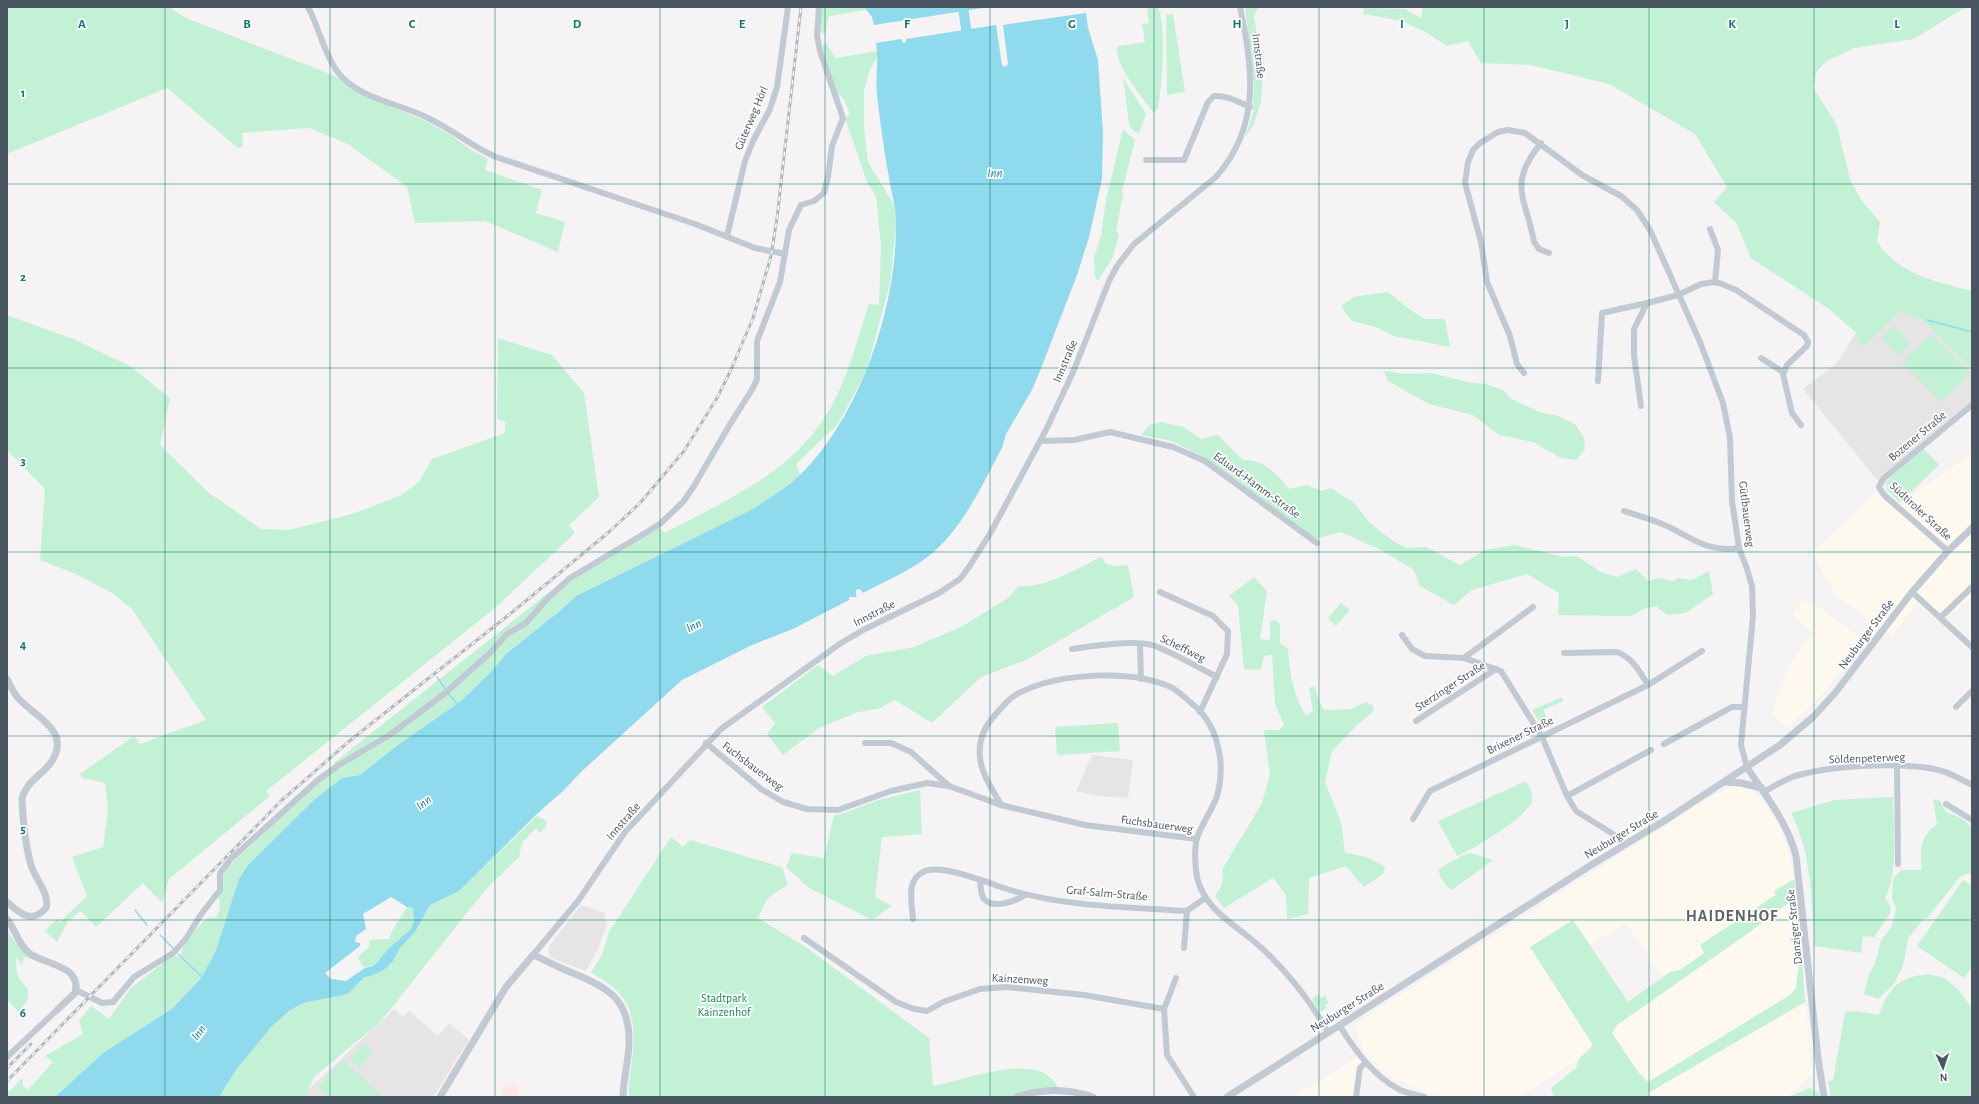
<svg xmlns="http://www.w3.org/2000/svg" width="1979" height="1104" font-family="'Alegreya Sans',sans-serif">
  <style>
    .commercial { fill: #fdf9ef }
    .education { fill: #e6e4e5 }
    .medical { fill: #fce8e6 }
    .green { fill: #c3f1d5 }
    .water { fill: #90daee; fill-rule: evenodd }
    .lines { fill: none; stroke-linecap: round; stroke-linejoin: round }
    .stream { stroke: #90daee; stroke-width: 1.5 }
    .river { stroke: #90daee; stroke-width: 10 }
    .minor { stroke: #c1cad2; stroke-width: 6 }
    .tertiary { stroke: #c1cad2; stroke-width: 7 }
    .rail-casing { stroke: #b5b8bd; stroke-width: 3 }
    .rail { stroke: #fff; stroke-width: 1.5; stroke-dasharray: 4.5; stroke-linecap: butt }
    .grid { fill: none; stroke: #0f766e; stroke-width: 1; stroke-opacity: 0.55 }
    .labels { text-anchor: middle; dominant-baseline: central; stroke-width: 3.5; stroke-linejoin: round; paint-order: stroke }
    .street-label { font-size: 12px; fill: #4a5661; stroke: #fff }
    .park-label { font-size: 12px; fill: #17864f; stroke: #fff }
    .water-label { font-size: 13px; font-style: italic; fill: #0c7c9b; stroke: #fff }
    .district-label { font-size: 16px; font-weight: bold; letter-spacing: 1px; fill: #5f6368; stroke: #fff }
    .grid-label { font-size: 13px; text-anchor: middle; font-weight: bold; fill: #0f766e; stroke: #fff; stroke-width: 3.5; stroke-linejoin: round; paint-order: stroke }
  </style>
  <rect width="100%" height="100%" fill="#f5f3f3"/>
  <!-- commercial -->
  <g class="commercial">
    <path d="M1972 453V597L1940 623 1917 604 1892 636 1835 595 1812 553 1876 492 1895 507Z"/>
    <path d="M1811 601 1866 642 1819 698 1787 728 1771 714 1790 664 1813 633 1792 614 1802 602Z"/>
    <path d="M1735 786 1750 789 1759 797 1779 824 1789 855 1794 879 1774 891 1776 894 1700 945 1705 952 1680 970 1670 972 1663 977 1626 923 1586 947H1530L1593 1045 1579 1059 1519 1097H1452L1428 1093 1390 1077 1362 1048 1355 1024 1717 793Z"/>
    <path d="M1796 897 1801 946 1796 988 1790 995 1648 1083 1638 1072 1612 1033 1617 1025 1747 934Z"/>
    <path d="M1805 1002 1812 1074 1787 1097H1650L1648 1093Z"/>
    <path d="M1359 1056 1365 1063 1360 1069 1356 1097 1295 1096Z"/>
  </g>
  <!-- education -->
  <g class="education">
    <path d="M1900 310 1923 321 1968 367 1972 364V402L1879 482 1803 389 1836 364 1856 333 1862 348Z"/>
    <path d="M1092 755 1133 760 1128 798 1098 796 1076 791Z"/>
    <path d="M581 905 605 913 604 918 607 925 598 949 586 971 551 958 548 951 550 945Z"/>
    <path d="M394 1009 403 1016 409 1011 438 1036 449 1023 469 1040 433 1097H277L307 1091Z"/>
  </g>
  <!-- medical -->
  <path class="medical" d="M518 1083 519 1097H503V1084Z"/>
  <!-- green -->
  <g class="green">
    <path d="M7 7H169L186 18 335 76 363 95 426 121 449 134 471 150 488 159 485 170 542 190 536 213 565 222 558 252 485 221 415 223 407 187 348 144 309 128 242 133 243 147 238 148 167 88 7 154Z"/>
    <path d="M821 7H864L866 10 829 16 825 34 820 32Z"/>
    <path d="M1147 7H1158C1167 30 1162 84 1158 109L1153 112C1141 96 1117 68 1117 48L1119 46 1145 42 1142 24 1149 23Z"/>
    <path d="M1245 7H1258L1254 16 1258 42 1264 53 1261 102 1254 124 1245 138 1253 113 1254 86Z"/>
    <path d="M1423 7H1969L1959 11 1914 39 1854 48 1827 61 1817 71 1813 88 1837 125 1850 180 1862 201 1880 222 1877 242C1901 276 1935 281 1972 291V364L1969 367 1923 321 1900 311 1862 348 1856 333 1829 309 1751 258 1736 223 1714 202 1727 187 1695 134 1609 84 1531 65 1481 63 1468 41 1447 46 1427 33 1402 21 1363 14 1364 8 1405 9 1421 18Z"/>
    <path d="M1173 14 1185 92 1167 95 1166 15Z"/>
    <path d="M826 43 835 58 878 51 877 58 870 69 864 91V127L868 162 894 205 897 219 890 283 866 372 838 424 796 464 800 475 776 494 751 510 576 596 561 610 507 653 488 675 461 701 398 745 360 775 342 778 315 799 248 865 239 879 216 950 202 977 173 1008 103 1053 55 1097H7V1093L23 1078V1086L28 1090 53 1062 45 1056 83 1034 79 1020 91 1006 109 1019 130 989 173 955 180 958C183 941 196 929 208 917L216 918 220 909 219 896 223 872 324 777 335 762 572 574 658 527 665 533C727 499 790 475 828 412 848 380 857 339 869 304L879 305 881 246 876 196 867 182 845 118 850 114 843 98 837 93 822 47Z"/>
    <path d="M1123 78 1146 114 1139 133 1133 131 1129 124Z"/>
    <path d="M1123 129 1135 140 1122 191 1123 195 1116 231 1119 234 1113 257 1098 281 1095 276 1094 258 1101 236 1106 200Z"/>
    <path d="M1388 292 1409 309 1425 319H1445L1450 347 1394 336 1376 327 1352 321 1341 306 1354 297Z"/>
    <path d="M7 315 73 339 130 366 170 398 160 445 208 492 261 529 289 530 352 514 400 496 419 482 432 459 505 433V422L497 419 498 338 552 355 584 393 599 497 569 525 575 533 496 607 266 791 270 796 169 879 162 903 143 883 96 927 81 911 68 921 57 942 45 931 57 919 60 922 87 896 72 857 103 847 108 809 105 783 82 778 80 774 134 736 140 744 206 720 132 609 111 592 78 575 40 560 45 489 7 450Z"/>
    <path d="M1894 326 1911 343 1898 355 1881 338Z"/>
    <path d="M1931 334 1970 373 1941 402 1902 362Z"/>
    <path d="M1384 371 1406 374 1431 373 1467 382 1486 384 1503 390 1510 398 1539 412 1558 416 1575 424 1584 438 1585 449 1576 460 1561 458 1533 442 1499 435 1473 415 1429 404 1388 381Z"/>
    <path d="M1161 422 1184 427 1201 439 1218 435 1243 460C1264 459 1277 474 1289 489L1307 485 1321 491 1331 488 1354 503 1371 524 1393 541 1407 548 1426 547 1460 565 1485 550 1515 545 1564 557 1577 556 1601 572 1617 577 1636 569 1648 581 1658 578 1673 581 1678 578 1692 580 1709 571 1713 594 1686 613 1667 615 1656 606 1644 609 1632 616 1558 615 1559 593 1527 574 1472 590 1454 605 1420 586 1414 570 1381 550 1341 532 1314 539 1207 459 1172 441 1141 435 1149 425Z"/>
    <path d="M1922 447 1939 465 1900 502 1887 490 1886 482Z"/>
    <path d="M1102 557 1106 564 1115 566 1128 565 1134 597 1026 660 981 677 932 723 895 700 878 709 858 712 819 728 783 755 767 734 775 723 762 707 818 665 833 676 866 656 914 647 963 626 1008 598 1019 586C1048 588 1077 568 1102 557Z"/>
    <path d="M1254 577 1267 591 1260 639 1270 640V621L1276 620 1280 624V643L1288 649C1290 674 1293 695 1306 716L1313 711 1309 688 1315 686 1318 699 1324 710 1351 709 1366 702 1374 706 1373 712 1356 726 1332 751 1325 782 1341 822 1345 853C1361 855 1372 857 1385 868L1383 874 1364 887 1346 866 1309 878 1308 914 1287 919 1286 895 1273 878 1224 908 1215 896 1222 885 1223 868 1262 803 1270 775 1264 730H1279L1284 725 1275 704 1272 655 1264 656 1261 670 1244 669 1238 605 1229 596Z"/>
    <path d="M1341 603 1350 610 1336 626 1328 618Z"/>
    <path d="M1562 697 1563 701 1543 710 1549 723 1542 726 1532 710Z"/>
    <path d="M1118 723 1120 751 1057 755 1055 727Z"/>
    <path d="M1526 781C1529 787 1534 794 1532 801 1526 818 1473 849 1457 856L1438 821Z"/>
    <path d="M920 790 922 834 882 837 875 897 892 906 872 920 809 888 786 867 792 853 824 858 834 815 841 814 879 800Z"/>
    <path d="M1893 797C1893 828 1899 871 1885 898L1891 907 1890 914 1874 937 1863 936 1861 953 1815 946C1811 901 1812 853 1791 813L1835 800Z"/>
    <path d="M1933 799 1940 801 1946 812 1961 818 1972 827V875L1969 873 1960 877 1927 918 1923 919 1908 939 1903 966 1894 984 1878 999 1864 994 1869 974 1875 964 1881 941 1892 926 1896 909 1892 898 1893 878 1902 870H1922C1920 849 1919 838 1937 824Z"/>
    <path d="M537 816 547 821 545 828 540 833 536 828 522 843 519 857 490 885 469 910 394 1005 378 1024 314 1077 305 1097H219L236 1070 271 1027 289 1011 303 1003 348 994 364 976H371L393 961 400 948 415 932 430 905 459 891Z"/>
    <path d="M671 837 683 847 690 840 782 867 788 884 767 899 758 918 807 948 929 1038 933 1086C963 1081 1027 1054 1052 1079 1055 1082 1057 1086 1059 1090L1019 1097H629C628 1080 632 1067 633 1051 636 1011 627 991 591 973L602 955 609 932Z"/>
    <path d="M1471 853 1493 860 1452 890C1446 886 1438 877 1439 869L1463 855Z"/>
    <path d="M1794 879 1796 897 1747 934 1617 1025 1612 1033 1638 1072 1648 1082 1790 995 1796 988 1801 946 1805 1002 1648 1093 1650 1097H1554L1551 1088 1576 1068 1579 1059 1593 1045 1530 947 1573 920 1628 1002 1670 972 1680 970 1704 953 1700 945 1776 895 1774 891Z"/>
    <path d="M1963 880 1972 886V967L1964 978 1917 946Z"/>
    <path d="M407 907 414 908V920L411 929 389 948 374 966 363 967 358 957 369 947 370 940 389 939 392 931Z"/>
    <path d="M7 930C20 951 27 957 50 965L24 957 22 965 16 957C16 974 17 977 28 989V999L19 1012 7 1000Z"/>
    <path d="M1928 974 1944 978 1957 988 1972 1008V1097H1831L1828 1081H1833L1845 1012 1856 1011 1879 1015C1888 988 1899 977 1928 974Z"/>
    <path d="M1318 994 1321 998 1325 996 1329 1003 1325 1005 1327 1008 1320 1012 1312 999Z"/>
    <path d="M364 1044 373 1051 359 1068 350 1059Z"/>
    <path d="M343 1060 383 1097H329L318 1087Z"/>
    <path d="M1809 1088 1819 1093 1820 1097H1789Z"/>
  </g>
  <!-- water -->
  <g class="water">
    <path d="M864 7H989L874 25 872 17Z"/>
    <path d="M1086 13 1088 28 1098 60 1103 133 1102 179 1089 237 1077 275 1040 371 1032 390 1006 434 1002 448C982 485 963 528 930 555 910 571 885 581 863 593L860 589 856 590V597H849V600L793 629 752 645 682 680 582 771 562 792 540 811 459 891 430 905 415 932 400 948 393 961 385 969 371 976 364 977 348 994 303 1003 289 1011 271 1027 236 1070 219 1097H55L103 1053 173 1008 202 977 216 950 239 879 248 865 315 799 342 778 360 775 398 745 461 701 488 675 507 653 561 610 576 596 751 510C768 499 786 488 800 475 861 416 898 303 896 220 896 207 891 192 889 178 884 150 880 123 877 95 875 77 879 60 876 43L901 39 903 43 906 42V39L996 25 1002 65 1005 67 1008 64 1003 25ZM391 897 407 907 413 908 414 920 411 929 389 948 374 966 365 968 346 981 331 979 325 973 360 946V943L355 942 356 936 366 929 363 914Z"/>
  </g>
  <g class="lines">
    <!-- stream -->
    <g class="stream">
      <path d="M1927 320 1972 332"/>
      <path d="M437 677 446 690"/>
      <path d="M448 693 457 704"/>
      <path d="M135 910 147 925"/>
      <path d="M160 935 173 948"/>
      <path d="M178 954 203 978"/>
    </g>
    <!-- river -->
    <path class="river" d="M963 7 968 42"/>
    <!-- minor -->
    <g class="minor">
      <path d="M308 7C319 27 323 52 337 71 357 99 399 103 428 118 452 129 472 147 496 157L695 224 755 248 785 254"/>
      <path d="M1541 143C1507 185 1526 197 1534 242L1539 249 1549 253"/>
      <path d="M1146 160H1184L1208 102 1214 96C1227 95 1238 102 1250 107"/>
      <path d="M1710 229 1718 250 1715 282"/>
      <path d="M727 236 745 161 753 141 770 109 777 87 788 7"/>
      <path d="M1761 358 1783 372"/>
      <path d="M1524 373 1517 364 1510 336 1487 282 1481 242 1465 183 1468 162 1473 150 1480 143 1498 132 1508 130 1525 133 1582 175 1621 196 1637 210 1650 230 1700 342 1723 403 1730 438 1732 501 1739 548 1746 566 1752 586 1753 616 1741 745 1747 767"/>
      <path d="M1598 381 1602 313 1647 303"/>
      <path d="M1641 406 1634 356V329L1647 303 1678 295 1701 284 1715 282 1722 284 1736 290 1804 335 1808 342 1807 346 1787 365 1783 374 1792 413 1801 425"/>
      <path d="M1041 441 1074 440 1110 432 1173 447 1205 461 1317 543"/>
      <path d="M1624 511C1636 515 1648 518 1660 523 1688 534 1706 554 1739 548"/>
      <path d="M1948 551 1884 495 1879 487 1884 478 1972 405"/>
      <path d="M1160 592 1213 616 1228 631 1227 654 1200 712"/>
      <path d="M1912 592 1972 647"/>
      <path d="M1940 618 1972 587"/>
      <path d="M1402 635 1412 649 1425 656 1464 658 1501 671 1542 737 1567 796 1576 811 1618 837 1624 845"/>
      <path d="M1140 644 1141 679"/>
      <path d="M1072 649C1093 646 1135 639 1155 646 1176 654 1197 667 1217 677"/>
      <path d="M1564 653 1617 652C1633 658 1639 671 1648 685"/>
      <path d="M1464 658 1533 607"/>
      <path d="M1956 707 1972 691"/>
      <path d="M1416 721 1496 669"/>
      <path d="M706 743 761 789 783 802 807 809 838 810 891 791 927 783 949 786 1001 805 1085 825 1197 839"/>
      <path d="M865 743H891L911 752 949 786"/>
      <path d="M1664 744 1732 707H1745"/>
      <path d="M1897 767 1898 864"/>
      <path d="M1764 792C1774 786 1784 780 1795 776 1832 765 1890 763 1929 768 1944 770 1959 778 1972 785"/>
      <path d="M1567 796 1651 750"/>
      <path d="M1946 804 1972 820"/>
      <path d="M1001 805C993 790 981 774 980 757 978 740 984 727 995 715 1003 706 1010 697 1021 692 1060 673 1131 669 1171 687 1178 691 1195 706 1201 712 1220 734 1225 768 1217 796 1212 811 1202 823 1197 838 1194 848 1195 866 1197 877 1204 909 1234 924 1257 944 1267 952 1276 962 1285 972 1301 990 1316 1011 1328 1032"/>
      <path d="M1413 819 1430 791 1648 685 1702 651"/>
      <path d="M980 881C981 887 980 895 985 900 995 909 1016 901 1025 895"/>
      <path d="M913 919C912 903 905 879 925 871 944 864 990 884 1010 890 1066 907 1129 907 1187 911L1205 898"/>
      <path d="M804 938 896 1002 914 1009 927 1011 943 1002 980 989 1006 987 1084 995 1164 1009"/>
      <path d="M1184 948 1187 911"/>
      <path d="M533 955 578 901 625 832 721 729 841 643 865 629 939 593 960 579 969 567 991 532 1046 430 1074 370 1109 281 1117 266 1134 244 1216 177C1261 126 1253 69 1240 7"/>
      <path d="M1176 978 1164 1009 1167 1055 1194 1097"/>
      <path d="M76 990 102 1003 113 1002 134 977 173 953 185 940 202 913 220 890V873L231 859 319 779 339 765 391 734 444 694 490 653 507 634 526 623 547 599 570 578 647 532 661 523 683 502 694 486 729 426 753 388 757 379V341L780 282 789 230 801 205 814 201 824 193 828 177 832 146 843 118 820 51 817 36 819 7"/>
      <path d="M1339 1025C1355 1050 1373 1076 1400 1090 1407 1093 1417 1095 1424 1097"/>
      <path d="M7 1057 58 1009"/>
      <path d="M1356 1097 1360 1068 1365 1063"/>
    </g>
    <!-- tertiary -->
    <g class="tertiary">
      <path d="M7 679C10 685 13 692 18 698 35 717 71 730 52 761 42 776 26 781 22 799 23 821 25 847 32 868 37 881 50 895 46 908 31 925 20 913 7 902"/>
      <path d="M1747 767C1766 797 1787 821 1796 856L1818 1058 1824 1097"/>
      <path d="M1725 782 1741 783 1762 788"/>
      <path d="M7 919C15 929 18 944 29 953 42 964 83 965 75 993L58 1009"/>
      <path d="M440 1097 506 987 533 955C543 959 552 964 561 968 599 985 630 992 629 1042 629 1061 623 1078 623 1097"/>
      <path d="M1017 1097C1043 1088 1067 1088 1093 1097"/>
      <path d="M1227 1097 1588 867 1664 821 1780 745 1813 717 1835 693 1912 592 1948 551 1972 528"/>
    </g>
    <!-- rail casing -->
    <g class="rail-casing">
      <g id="rail">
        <path d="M7 1068 31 1044"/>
        <path d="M7 1081 282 800 353 738 510 614 609 532 640 503 684 451 717 398 730 372 753 318 771 256 777 218 801 7"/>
      </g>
    </g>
    <!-- rail -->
    <use href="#rail" class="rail"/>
  </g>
  <!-- grid -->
  <path class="grid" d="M165 7V1097M330 7V1097M495 7V1097M660 7V1097M825 7V1097M990 7V1097M1154 7V1097M1319 7V1097M1484 7V1097M1649 7V1097M1814 7V1097M7 184H1972M7 368H1972M7 552H1972M7 736H1972M7 920H1972"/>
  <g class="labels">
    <!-- street labels -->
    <g class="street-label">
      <text transform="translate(1259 56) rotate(83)">Innstraße</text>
      <text transform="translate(751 118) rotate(-67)">Güterweg Hörl</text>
      <text transform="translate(1065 361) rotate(-67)">Innstraße</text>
      <text transform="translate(1917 436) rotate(-40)">Bozener Straße</text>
      <text transform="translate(1257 485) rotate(36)">Eduard-Hamm-Straße</text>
      <text transform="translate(1921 511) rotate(43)">Südtiroler Straße</text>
      <text transform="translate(1747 514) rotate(83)">Gütlbauerweg</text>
      <text transform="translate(874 613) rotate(-27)">Innstraße</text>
      <text transform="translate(1866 634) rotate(-53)">Neuburger Straße</text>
      <text transform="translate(1183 648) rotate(26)">Scheffweg</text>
      <text transform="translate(1450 686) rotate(-33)">Sterzinger Straße</text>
      <text transform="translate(1520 735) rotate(-26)">Brixener Straße</text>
      <text transform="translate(1867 758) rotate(-2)">Söldenpeterweg</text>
      <text transform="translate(753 766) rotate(37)">Fuchsbauerweg</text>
      <text transform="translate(623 821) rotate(-49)">Innstraße</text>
      <text transform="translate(1157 824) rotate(8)">Fuchsbauerweg</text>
      <text transform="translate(1621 834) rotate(-31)">Neuburger Straße</text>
      <text transform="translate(1107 893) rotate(5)">Graf-Salm-Straße</text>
      <text transform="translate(1794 927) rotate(-96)">Danziger Straße</text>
      <text transform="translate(1020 979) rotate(3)">Kainzenweg</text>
      <text transform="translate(1347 1007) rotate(-32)">Neuburger Straße</text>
    </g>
    <!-- park labels -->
    <g class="park-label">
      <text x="724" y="998">Stadtpark<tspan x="724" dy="14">Kainzenhof</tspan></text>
    </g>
    <!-- water labels -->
    <g class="water-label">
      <text x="995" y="173">Inn</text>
      <text transform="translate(694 626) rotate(-27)">Inn</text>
      <text transform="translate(424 803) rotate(-37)">Inn</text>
      <text transform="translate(199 1033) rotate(-53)">Inn</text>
    </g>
    <!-- district labels -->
    <g class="district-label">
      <text x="1732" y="916">HAIDENHOF</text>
    </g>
  </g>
  <g class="grid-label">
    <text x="82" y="28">A</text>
    <text x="247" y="28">B</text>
    <text x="412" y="28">C</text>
    <text x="577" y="28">D</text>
    <text x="742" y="28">E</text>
    <text x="907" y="28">F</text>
    <text x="1072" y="28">G</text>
    <text x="1237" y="28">H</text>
    <text x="1402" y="28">I</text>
    <text x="1567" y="28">J</text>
    <text x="1732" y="28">K</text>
    <text x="1897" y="28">L</text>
    <text x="23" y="97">1</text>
    <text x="23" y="281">2</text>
    <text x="23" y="465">3</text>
    <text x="23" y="649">4</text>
    <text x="23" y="833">5</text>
    <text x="23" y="1017">6</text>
  </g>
  <!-- border -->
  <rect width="1979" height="1104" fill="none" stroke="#4a5661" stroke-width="16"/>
  <!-- north arrow -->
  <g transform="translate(1943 1068) rotate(177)" stroke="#ffffff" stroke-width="3" paint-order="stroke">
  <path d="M0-3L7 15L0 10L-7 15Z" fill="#4a5661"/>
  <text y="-6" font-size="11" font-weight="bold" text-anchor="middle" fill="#4a5661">N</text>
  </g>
</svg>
